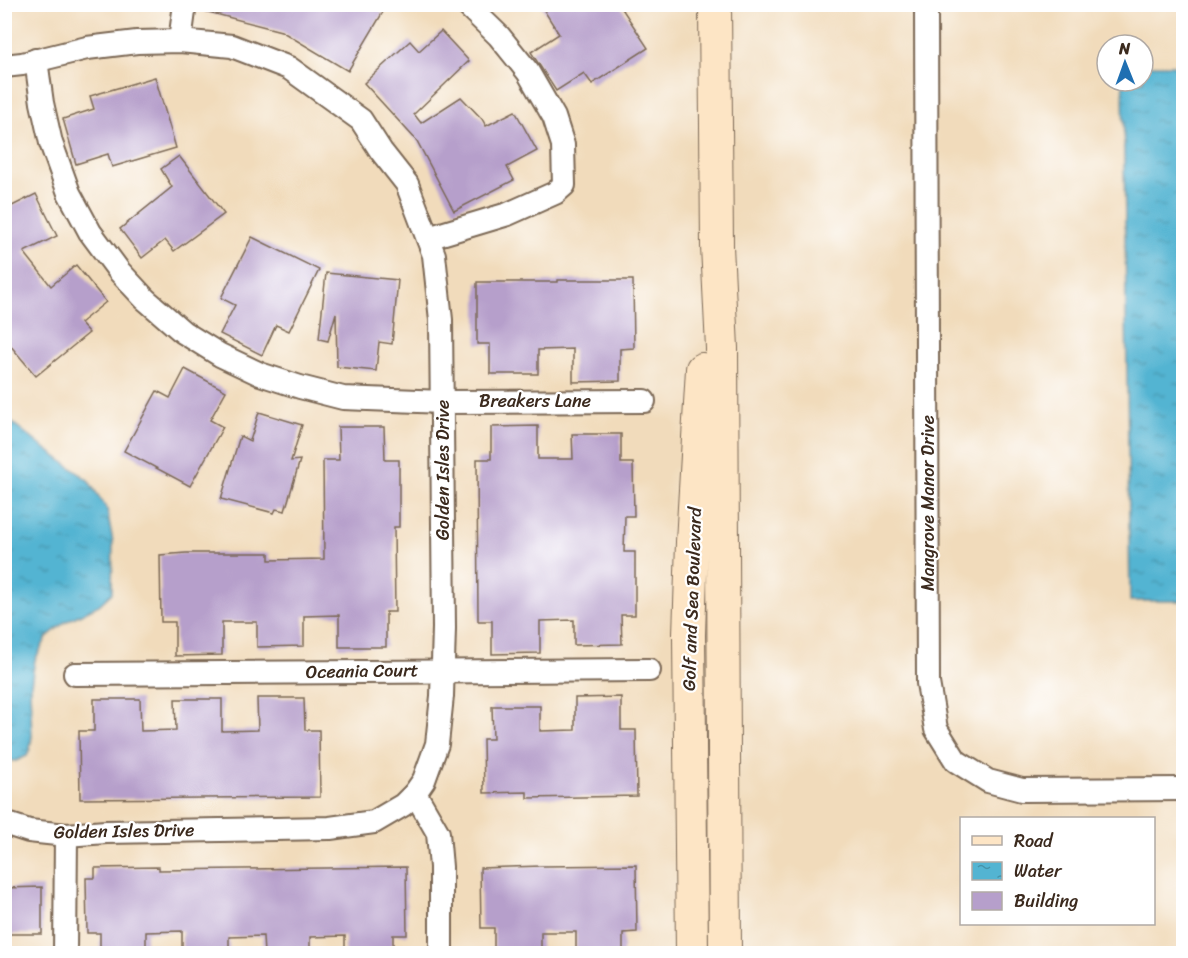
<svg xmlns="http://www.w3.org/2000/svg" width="1188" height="958" font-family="Sriracha,sans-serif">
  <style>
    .water { fill: url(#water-ripples); stroke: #476f78; stroke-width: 1.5 }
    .building { fill: #b69fcb }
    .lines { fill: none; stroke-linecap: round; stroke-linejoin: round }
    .street-casing { stroke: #7b6855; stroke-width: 26 }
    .secondary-casing { stroke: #7b6855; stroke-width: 34 }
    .street { stroke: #fff; stroke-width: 22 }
    .secondary { stroke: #fde5c5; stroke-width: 32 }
    .labels { text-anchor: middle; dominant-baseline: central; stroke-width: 4.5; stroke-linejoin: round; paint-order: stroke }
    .street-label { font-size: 18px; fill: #3b2a1e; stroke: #fff }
  </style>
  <defs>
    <pattern id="water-ripples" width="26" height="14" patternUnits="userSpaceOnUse" patternTransform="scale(1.5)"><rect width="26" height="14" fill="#53b4d2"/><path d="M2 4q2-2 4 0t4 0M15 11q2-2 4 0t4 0" fill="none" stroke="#4693aa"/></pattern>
  </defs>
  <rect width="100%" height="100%" fill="#fff"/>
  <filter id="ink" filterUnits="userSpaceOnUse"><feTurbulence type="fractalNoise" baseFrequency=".0167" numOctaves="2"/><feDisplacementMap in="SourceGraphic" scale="12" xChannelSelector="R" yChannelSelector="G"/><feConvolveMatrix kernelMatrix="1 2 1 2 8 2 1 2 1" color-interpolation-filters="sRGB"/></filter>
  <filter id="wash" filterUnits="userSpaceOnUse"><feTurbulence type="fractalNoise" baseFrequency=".008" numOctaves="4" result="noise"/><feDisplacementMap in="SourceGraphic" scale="24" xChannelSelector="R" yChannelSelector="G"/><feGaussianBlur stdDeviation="1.35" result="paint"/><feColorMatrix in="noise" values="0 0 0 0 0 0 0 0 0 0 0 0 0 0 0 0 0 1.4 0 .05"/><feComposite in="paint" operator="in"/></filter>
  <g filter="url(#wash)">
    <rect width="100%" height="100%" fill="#f1dbbb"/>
    <!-- water -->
    <g class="water">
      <path d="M1143 65H1183V601H1130L1123 81H1143Z"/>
      <path d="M4 416 39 444 88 480 107 509 113 542 112 593 99 605 65 622 47 637 35 660 30 690 32 736 30 749 27 756 16 761 4 760Z"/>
    </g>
    <g id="blocks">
      <!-- building -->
      <g class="building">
        <path d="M205 4H371L383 12 348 71 281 31 204 11Z"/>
        <path d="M540 4H619L648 48 592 84 584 73 556 91 531 52 559 34Z"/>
        <path d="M441 31 469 61 414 114 421 123 461 97 482 119 486 126 515 111 537 151 507 167 514 180 454 211 417 141 364 83 410 41 419 51Z"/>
        <path d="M155 77 176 148 112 167 108 154 76 164 63 119 94 109 90 96Z"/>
        <path d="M179 156 224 214 174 251 165 240 142 258 120 229 172 187 161 169Z"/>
        <path d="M36 194 57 236 24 252 51 286 76 265 106 302 80 323 89 333 36 376 4 338V210Z"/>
        <path d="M252 237 319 270 289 331 276 325 262 355 220 334 235 305 221 298Z"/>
        <path d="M326 273 398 280 392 344 379 342 376 371 337 367 336 313 328 341 319 339Z"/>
        <path d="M558 280H633L634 348 620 349V381L573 382V349L538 350V374H490V344H477V282H558Z"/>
        <path d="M185 369 226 391 210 420 223 427 190 486 124 451 157 391 170 398Z"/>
        <path d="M259 412 302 425 291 461 300 460 285 511 276 509 274 513 221 499 240 436 250 441Z"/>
        <path d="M538 426V459H573L572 434H621V463H633L634 516H625L624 552H635V615H621L622 644 574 645V620L540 621V653L492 654V621H478L477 459H491V427Z"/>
        <path d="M338 427H384L385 460H399V527H394L395 612H386V647H339V615L304 616V646L257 647V622H222V655L175 656V622H161L160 555 186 553H269V560L324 559 323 460H339Z"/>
        <path d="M621 697V730H636L637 796 527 798V792L484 793 483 739H493L492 706H540V731L575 730V698Z"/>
        <path d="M257 698H304L305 730H319L320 797 80 799 79 731H94V699H140L141 731 176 730 175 699H222V731L258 730Z"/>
        <path d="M636 865 637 932 623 933V954H576V932H541V954H494V928H481L480 868 542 866Z"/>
        <path d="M159 867V870L406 867 407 935H393V954H345V936L310 937V954H264L263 936 229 937V954H182V931L146 932V954H100V933H87L86 878H95V868Z"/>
        <path d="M42 887V934H4V888Z"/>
      </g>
    </g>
  </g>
  <g filter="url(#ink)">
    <use href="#blocks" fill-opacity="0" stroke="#7b6855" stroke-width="1.5"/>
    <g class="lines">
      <!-- street casing -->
      <g class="street-casing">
        <g id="street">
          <path d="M926 4 928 683 936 729 956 761 988 781 1022 790 1184 789"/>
          <path d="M180 41 185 4"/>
          <path d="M36 60 42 103 51 143 69 193 90 232 119 271 145 299 183 332 220 355 260 374 300 387 343 398 443 402 644 401"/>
          <path d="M4 66 22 64 87 48 137 42 180 41 232 46 289 68 361 120 381 151 407 184 434 255 441 320 444 628 442 696 437 744 424 780 415 793 403 805 374 822 330 828 106 832 66 835 29 831 4 823"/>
          <path d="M428 238 508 214 555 193 564 185 563 145 554 117 528 72 499 36 466 4"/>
          <path d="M75 674 649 670"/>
          <path d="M415 793 438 833 441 867V954"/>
          <path d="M65 954 66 835"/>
        </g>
      </g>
      <!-- secondary casing -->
      <g class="secondary-casing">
        <g id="secondary">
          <path d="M715 4 717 246 722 348 725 954"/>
          <path d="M692 954 689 635 692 542 702 369"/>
        </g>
      </g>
      <!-- street -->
      <use href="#street" class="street"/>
      <!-- secondary -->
      <use href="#secondary" class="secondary"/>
    </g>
  </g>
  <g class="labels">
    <!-- street labels -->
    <g class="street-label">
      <text x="535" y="401">Breakers Lane</text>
      <text transform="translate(443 470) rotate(-90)">Golden Isles Drive</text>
      <text transform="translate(928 503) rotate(-90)">Mangrove Manor Drive</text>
      <text transform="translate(692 599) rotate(-88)">Golf and Sea Boulevard</text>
      <text transform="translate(362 671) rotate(-1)">Oceania Court</text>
      <text transform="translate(124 831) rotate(-1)">Golden Isles Drive</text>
    </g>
  </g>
  <!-- margin -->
  <rect width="1188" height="958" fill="none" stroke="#fff" stroke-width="24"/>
  <!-- legend -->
  <rect x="960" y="817" width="195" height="108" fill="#ffffff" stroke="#b1aaa5" stroke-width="1.5"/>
  <rect x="972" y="836" width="30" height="9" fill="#fde5c5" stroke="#b1aaa5" stroke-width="1.5"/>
  <text x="1014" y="847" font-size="18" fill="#3b2a1e">Road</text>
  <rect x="972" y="862" width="30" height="18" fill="url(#water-ripples)" stroke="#b1aaa5" stroke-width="1.5"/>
  <text x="1014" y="877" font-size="18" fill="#3b2a1e">Water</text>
  <rect x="972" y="892" width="30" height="18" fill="#b69fcb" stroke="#b1aaa5" stroke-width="1.5"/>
  <text x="1014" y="907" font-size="18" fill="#3b2a1e">Building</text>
  <!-- north arrow -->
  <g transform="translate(1125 63) rotate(359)"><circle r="28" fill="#ffffff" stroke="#b1aaa5" stroke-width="1.5"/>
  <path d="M0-4.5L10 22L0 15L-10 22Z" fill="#1f6fb2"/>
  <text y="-9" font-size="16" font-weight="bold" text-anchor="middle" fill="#3b2a1e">N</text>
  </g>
</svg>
